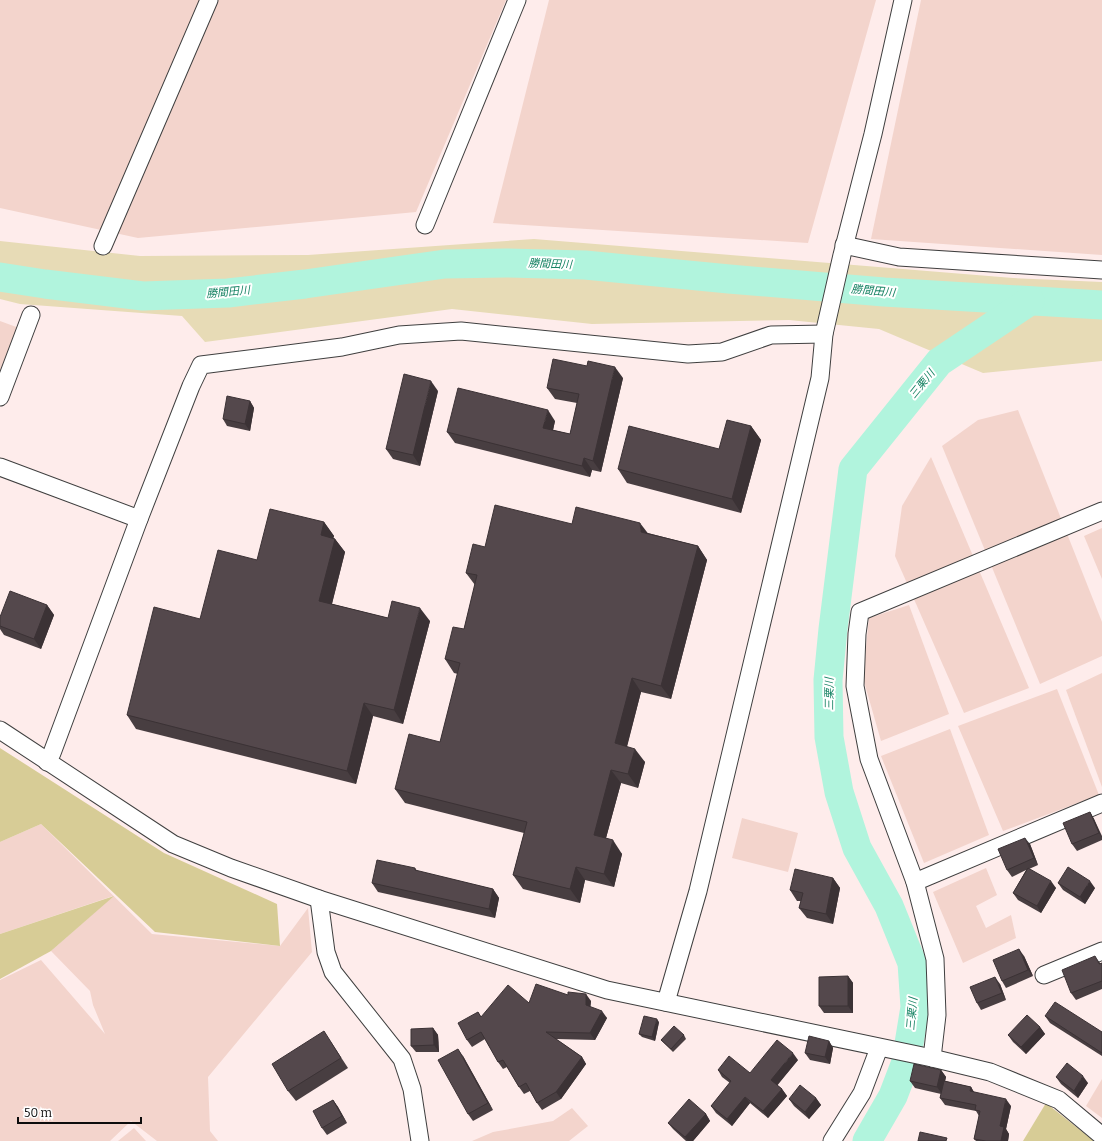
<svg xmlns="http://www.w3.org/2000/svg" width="1102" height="1141" font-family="Bitter,'Noto Sans JP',serif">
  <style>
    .farmland { fill: #f3d4cc }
    .green { fill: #e7dbb6 }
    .forest { fill: #d7cc96 }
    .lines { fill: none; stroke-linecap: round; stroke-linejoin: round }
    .river { stroke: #b1f4dd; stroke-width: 29 }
    .minor-casing { stroke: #3f3f3f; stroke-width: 19 }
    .minor { stroke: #fff; stroke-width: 17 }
    .wall { fill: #483e41 }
    .shaded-wall { fill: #3b3235 }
    .building { fill: #54484c; stroke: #3b3235 }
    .labels { text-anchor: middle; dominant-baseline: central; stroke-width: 4; stroke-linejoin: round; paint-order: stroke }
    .water-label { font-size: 11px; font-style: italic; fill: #198465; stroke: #fff }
  </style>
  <rect width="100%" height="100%" fill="#feeceb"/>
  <!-- farmland -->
  <g class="farmland">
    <path d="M0 0H506L416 212 138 238 0 208Z"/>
    <path d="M549 0H876L808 243 493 223Z"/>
    <path d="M921 0H1102V255L871 239Z"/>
    <path d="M0 321 19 328 0 371Z"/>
    <path d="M1018 410 1102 622V656L1040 684 942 446 978 420Z"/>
    <path d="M931 457 1029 688 964 713 895 556 902 506Z"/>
    <path d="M1102 528V579L1084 536Z"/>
    <path d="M909 605 949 714 881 741 863 678 869 618Z"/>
    <path d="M1102 673V787L1066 690Z"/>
    <path d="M1057 689 1099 795 1003 831 958 726Z"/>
    <path d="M950 729 989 835 924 863 881 756Z"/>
    <path d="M742 818 798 833 788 872 732 858Z"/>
    <path d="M41 824 152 934 280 946 308 908 312 952 208 1077 210 1131 218 1141H157L131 1121 110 1141H0V980L41 960 105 1034 93 1005 90 991 51 951 113 896 0 934V842Z"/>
    <path d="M986 868 997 895 976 906 986 928 1011 915 1016 938 963 963 933 892Z"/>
    <path d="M1102 1079V1118L1086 1106Z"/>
    <path d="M572 1108 588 1126 569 1141H472L493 1132 553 1121Z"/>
    <path d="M134 1128 146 1141H118Z"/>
  </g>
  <!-- green -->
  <path class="green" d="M534 239 1013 278 1102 282V361L983 373 879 329 789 320 592 324 452 309 205 342 182 316 20 304 0 299V241L140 256 308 255Z"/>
  <!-- forest -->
  <g class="forest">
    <path d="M0 748 164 853 277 904 280 946 155 932 41 824 0 842Z"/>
    <path d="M114 896 51 951 0 979V934Z"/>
    <path d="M1046 1103 1094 1141H1023Z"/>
  </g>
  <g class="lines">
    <!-- river -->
    <g class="river">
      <path d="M0 277 45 284 143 296 228 293 305 284 445 264 506 263 585 265 729 279 884 292 1102 305"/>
      <path d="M867 1141 893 1096 906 1062 915 1007 912 963 889 906 857 848 839 792 829 737 828 680 833 629 853 469 939 362 1030 301"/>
    </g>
    <!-- minor casing -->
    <g class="minor-casing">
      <g id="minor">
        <path d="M425 225 517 0"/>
        <path d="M844 245 899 257 1102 270"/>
        <path d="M103 246 209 0"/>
        <path d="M0 397 31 315"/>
        <path d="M0 467 139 519"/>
        <path d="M0 730 173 844 231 868 319 899 607 990 932 1058 990 1072 1059 1100 1102 1136"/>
        <path d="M47 762 52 753 139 519 191 386 201 365 342 347 399 335 461 331 688 354 722 352 771 335 824 334"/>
        <path d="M915 882 1102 803"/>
        <path d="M319 899 326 952 333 972 402 1059 412 1089 420 1141"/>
        <path d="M1044 975 1102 951"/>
        <path d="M666 1002 698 891 820 378 824 334 842 255 873 134 903 0"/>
        <path d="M932 1058 937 1015 935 959 915 882 869 759 855 686 857 634 860 612 1102 511"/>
        <path d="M832 1141 862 1093 879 1048"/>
      </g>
    </g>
    <!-- minor -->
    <use href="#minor" class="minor"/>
  </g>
  <!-- wall -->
  <g class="wall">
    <path d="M623 378 601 472 592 470 590 477 455 443 447 432 555 421 553 430 570 434 577 403 555 399 547 388Z"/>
    <path d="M438 391 420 466 393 459 386 449Z"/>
    <path d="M250 401 254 408 250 431 227 426 223 419Z"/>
    <path d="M751 426 761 440 741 513 627 483 618 469 719 449Z"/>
    <path d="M324 522 334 536 333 538 335 539 345 552 332 604 388 618 430 621 403 724 373 716 356 784 136 729 127 715 200 619 257 560Z"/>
    <path d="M572 524 648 533 698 546 707 560 671 699 641 692 627 747 645 762 638 788 621 783 606 838 622 854 614 887 585 880 580 903 523 889 513 875 524 833 405 803 395 789 440 742 458 674 454 673 445 659 464 629 475 585 466 573 485 547Z"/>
    <path d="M47 605 54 615 41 649 4 635 0 629V617Z"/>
    <path d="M1090 812 1094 819 1102 836V840L1077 851 1072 844Z"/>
    <path d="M1030 844 1038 865 1029 869 1056 888 1041 913 1018 900 1013 893 1026 870 1012 877 1007 870Z"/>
    <path d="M415 868 417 871 493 889 499 898 495 918 378 892 372 883Z"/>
    <path d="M833 878 840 888 833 924 807 918 799 908 801 901H797L790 890Z"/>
    <path d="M1058 883 1095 888 1085 904 1063 890Z"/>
    <path d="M1024 956 1033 976 1006 988 1002 981Z"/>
    <path d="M1100 963H1102V989L1076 1000 1071 993Z"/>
    <path d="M848 976 853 983V1013H824L819 1006Z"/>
    <path d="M1000 984 1006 1000 981 1010 977 1003Z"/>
    <path d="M568 995 591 1001 590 1007 607 1018 595 1040 556 1039 582 1057 586 1064 561 1099 542 1110 537 1103 530 1091 524 1094 519 1087 507 1067 503 1069 498 1062 485 1039 472 1047 467 1040 478 1012 481 1017 529 1003Z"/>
    <path d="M1045 1016 1102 1032V1056L1050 1023Z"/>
    <path d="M659 1022 655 1041 642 1037 639 1034Z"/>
    <path d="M1040 1027 1045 1034 1026 1054 1013 1042 1008 1035Z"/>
    <path d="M433 1028 438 1035 439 1052H416L411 1046Z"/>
    <path d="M684 1035 686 1039 673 1052 661 1040Z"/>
    <path d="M829 1041 833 1048 830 1064 810 1060 805 1053Z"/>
    <path d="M331 1042 348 1068 296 1101 288 1091Z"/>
    <path d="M463 1056 493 1110 473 1121 468 1114Z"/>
    <path d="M798 1060 777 1085 782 1089 787 1096 768 1118 750 1103 732 1126 716 1113 711 1106 730 1083 722 1077 718 1070 750 1073Z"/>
    <path d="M941 1070 946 1077 945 1081 971 1087 974 1092 1011 1106 1006 1129 1009 1134 1008 1141H976L974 1139 979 1116 976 1111 945 1105 940 1098 941 1094 915 1088 910 1081Z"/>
    <path d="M1056 1077 1088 1083 1078 1098 1061 1084Z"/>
    <path d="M816 1098 821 1105 809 1119 794 1106 789 1099Z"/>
    <path d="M333 1100 338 1107 347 1123 327 1135 322 1128Z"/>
    <path d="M706 1114 710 1121 693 1141H686L673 1129 668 1123Z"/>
  </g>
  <!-- shaded-wall -->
  <g class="shaded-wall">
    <path d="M615 367 623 378 601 472 593 461Z"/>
    <path d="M431 381 438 391 420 466 413 455Z"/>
    <path d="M250 401 254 408 250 431 245 424Z"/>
    <path d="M548 410 555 421 551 439 543 428Z"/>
    <path d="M751 426 761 440 741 513 732 499Z"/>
    <path d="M584 458 592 470 590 477 582 466Z"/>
    <path d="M324 522 334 536 331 549 321 535Z"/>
    <path d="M640 523 650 536 641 532Z"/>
    <path d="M335 539 345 552 329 615 319 601Z"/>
    <path d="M698 546 707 560 671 699 661 686Z"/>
    <path d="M47 605 54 615 41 649 34 639Z"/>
    <path d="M420 608 430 621 403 724 394 710Z"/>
    <path d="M632 678 641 692 624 757 615 743Z"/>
    <path d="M364 703 373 716 356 784 347 771Z"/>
    <path d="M635 749 645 762 638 788 628 774Z"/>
    <path d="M611 770 621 783 603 849 594 835Z"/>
    <path d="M1090 812 1094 819 1102 838 1099 833Z"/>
    <path d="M1025 838 1030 844 1038 865 1034 858Z"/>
    <path d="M613 840 622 854 614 887 604 874Z"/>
    <path d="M576 867 585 880 580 903 570 889Z"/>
    <path d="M833 878 840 888 833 924 826 914Z"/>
    <path d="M1051 881 1056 888 1041 913 1037 906Z"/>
    <path d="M1090 881 1095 888 1085 904 1080 897Z"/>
    <path d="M493 889 499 898 495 918 489 909Z"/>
    <path d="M1019 949 1024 956 1033 976 1028 970Z"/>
    <path d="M1095 956 1100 963 1102 968 1099 964Z"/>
    <path d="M848 976 853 983V1013L848 1006Z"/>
    <path d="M995 977 1000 984 1006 1000 1002 993Z"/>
    <path d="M586 994 591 1001 590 1012 586 1005Z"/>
    <path d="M602 1011 607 1018 595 1040 590 1033Z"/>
    <path d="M657 1019 659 1022 655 1041 652 1037Z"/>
    <path d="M1040 1027 1045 1034 1026 1054 1021 1047Z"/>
    <path d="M433 1028 438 1035 439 1052 434 1045Z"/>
    <path d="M829 1041 833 1048 830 1064 825 1057Z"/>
    <path d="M458 1049 463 1056 493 1110 488 1103Z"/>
    <path d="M793 1053 798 1060 776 1087 771 1080Z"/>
    <path d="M582 1057 586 1064 561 1099 556 1092Z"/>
    <path d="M941 1070 946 1077 942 1094 937 1087Z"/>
    <path d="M1083 1076 1088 1083 1078 1098 1074 1091Z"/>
    <path d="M971 1087 975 1094 970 1091Z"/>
    <path d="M782 1089 787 1096 768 1118 763 1111Z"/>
    <path d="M745 1097 750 1103 732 1126 727 1119Z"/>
    <path d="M816 1098 821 1105 809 1119 805 1112Z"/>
    <path d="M1006 1099 1011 1106 1006 1129 1009 1134 1008 1141H1001L1000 1126Z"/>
    <path d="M333 1100 338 1107 347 1123 342 1116Z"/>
    <path d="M706 1114 710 1121 693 1141H688L685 1137Z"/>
  </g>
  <!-- building -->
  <g class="building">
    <path d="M553 359 587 366 588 361 615 367 593 461 584 458 582 466 447 432 458 388 548 410 543 428 570 434 579 394 547 388Z"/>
    <path d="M404 374 431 381 413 455 386 449Z"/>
    <path d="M227 396 250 401 245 424 223 419Z"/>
    <path d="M727 420 751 426 732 499 618 469 629 426 719 449Z"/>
    <path d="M495 505 572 524 576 507 640 523 641 532 698 546 661 686 632 678 615 743 635 749 628 774 611 770 594 835 613 840 604 874 576 867 570 889 513 875 527 822 395 789 409 734 440 742 460 663 445 659 453 627 464 629 477 575 466 573 473 544 485 547Z"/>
    <path d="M270 509 324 522 321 535 335 539 319 601 388 618 392 601 420 608 394 710 364 703 347 771 127 715 154 607 200 619 218 550 257 560Z"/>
    <path d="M10 591 47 605 34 639 0 626V617Z"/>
    <path d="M1090 812 1099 833 1072 844 1063 823Z"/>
    <path d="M1025 838 1034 858 1007 870 998 849Z"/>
    <path d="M377 860 415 868V870L493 889 489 909 372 883Z"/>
    <path d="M1068 867 1090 881 1080 897 1058 883Z"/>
    <path d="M1028 868 1051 881 1037 906 1013 893Z"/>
    <path d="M795 869 833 878 826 914 799 908 803 893 790 890Z"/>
    <path d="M1019 949 1028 970 1002 981 993 960Z"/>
    <path d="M1095 956 1099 964 1102 963V981L1071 993 1062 970Z"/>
    <path d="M848 976V1006H819V977Z"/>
    <path d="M995 977 1002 993 977 1003 970 987Z"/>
    <path d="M536 984 568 995V992L586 994V1005L602 1011 590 1033 546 1032 582 1057 556 1092 537 1103 526 1083 519 1087 503 1060 498 1062 481 1032 467 1040 458 1023 478 1012 481 1017 508 985 529 1003Z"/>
    <path d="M1055 1002 1102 1032V1053L1045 1016Z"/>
    <path d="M1027 1015 1040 1027 1021 1047 1008 1035Z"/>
    <path d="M644 1016 657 1019 652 1037 639 1034Z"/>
    <path d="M674 1026 684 1035 671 1049 661 1040Z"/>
    <path d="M433 1028 434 1045 411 1046V1029Z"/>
    <path d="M324 1031 341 1058 288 1091 272 1064Z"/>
    <path d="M809 1036 829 1041 825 1057 805 1053Z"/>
    <path d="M777 1040 793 1053 771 1080 782 1089 763 1111 745 1097 727 1119 711 1106 731 1081 718 1070 729 1056 750 1073Z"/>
    <path d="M458 1049 488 1103 468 1114 438 1060Z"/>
    <path d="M1067 1063 1083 1076 1074 1091 1056 1077Z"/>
    <path d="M914 1064 941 1070 937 1087 910 1081Z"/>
    <path d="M944 1081 971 1087 970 1091 1006 1099 1000 1126 1004 1127 1001 1141H986L974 1139 980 1111 975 1110 976 1105 940 1098Z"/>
    <path d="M800 1085 816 1098 805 1112 789 1099Z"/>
    <path d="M689 1099 706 1114 685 1137 668 1123Z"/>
    <path d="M333 1100 342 1116 322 1128 313 1111Z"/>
    <path d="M920 1132 947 1138 946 1141H918Z"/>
  </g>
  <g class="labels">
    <!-- water labels -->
    <g class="water-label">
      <text transform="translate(550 264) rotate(2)">勝間田川</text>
      <text transform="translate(873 291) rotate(5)">勝間田川</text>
      <text transform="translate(228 292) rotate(-5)">勝間田川</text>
      <text transform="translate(922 384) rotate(-51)">三栗川</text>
      <text transform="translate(829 694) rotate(-90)">三栗川</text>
      <text transform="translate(912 1014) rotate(-85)">三栗川</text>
    </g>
  </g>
  <!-- scale -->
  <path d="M18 1117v6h123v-6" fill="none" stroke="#0c0c0c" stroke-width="2"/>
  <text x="24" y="1117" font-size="12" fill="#0c0c0c" stroke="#ffffff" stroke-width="3" paint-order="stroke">50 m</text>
</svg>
